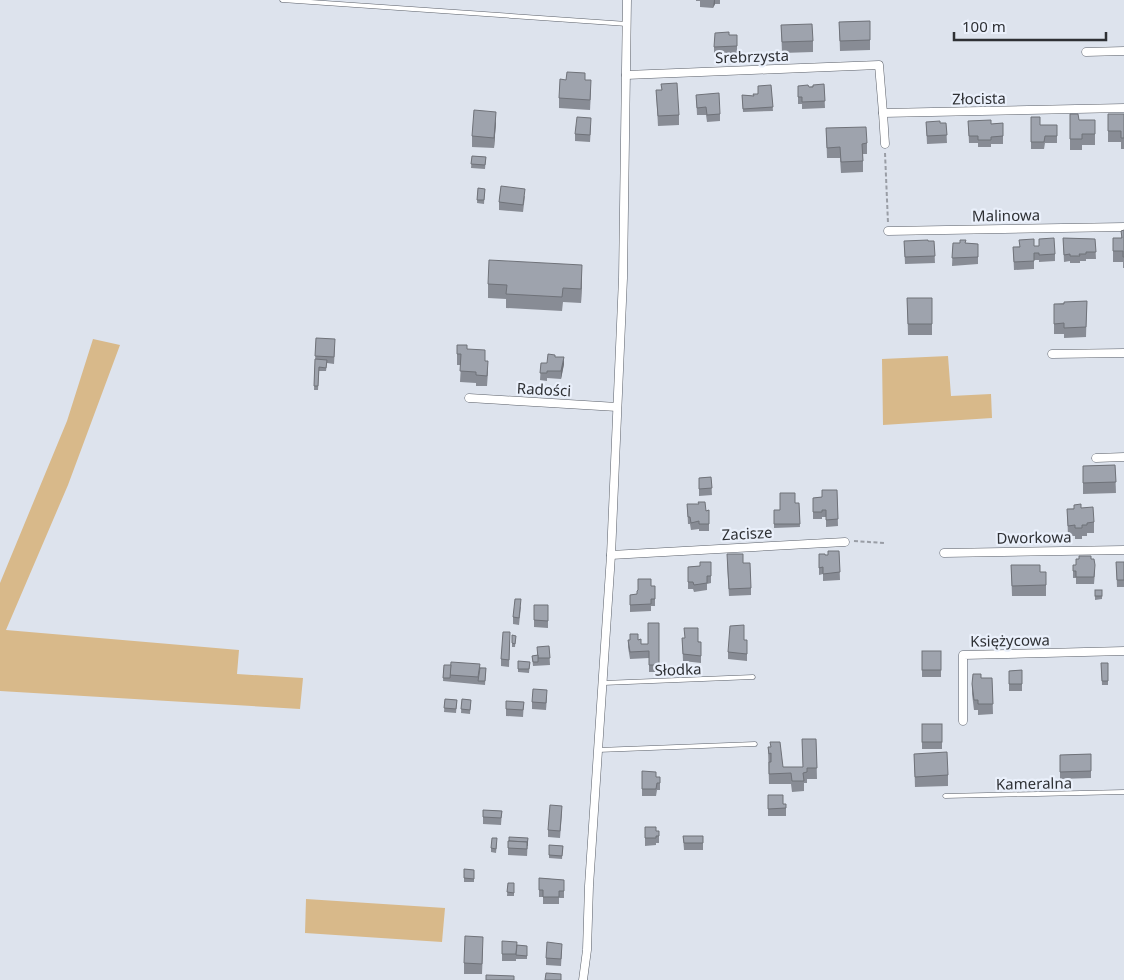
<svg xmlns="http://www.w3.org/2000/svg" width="1124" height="980" font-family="'Noto Sans',sans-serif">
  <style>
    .green { fill: #d8b98a }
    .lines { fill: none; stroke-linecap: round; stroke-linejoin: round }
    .service-casing { stroke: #5a5f68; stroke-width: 5 }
    .minor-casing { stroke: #5a5f68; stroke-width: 9 }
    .path { stroke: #999da5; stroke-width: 2; stroke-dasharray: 4 2.5; stroke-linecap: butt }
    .service { stroke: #fff; stroke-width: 4 }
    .minor { stroke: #fff; stroke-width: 8 }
    .wall { fill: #888c95 }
    .shaded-wall { fill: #6f7279 }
    .building { fill: #9ea3ad; stroke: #6f7279 }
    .labels { text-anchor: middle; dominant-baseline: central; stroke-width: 4.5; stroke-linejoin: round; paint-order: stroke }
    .street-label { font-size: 15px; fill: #2e3034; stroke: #eaf0fb }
  </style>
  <rect width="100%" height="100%" fill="#dde3ed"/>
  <!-- green -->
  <g class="green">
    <path d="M93 339 120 345 68 485 6 630 239 650 237 674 303 678 300 709 0 691V583L67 421Z"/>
    <path d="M948 356 951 396 991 394 992 418 883 425 882 359Z"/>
    <path d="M306 899 445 908 442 942 305 933Z"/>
  </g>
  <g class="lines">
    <!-- service casing -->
    <g class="service-casing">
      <g id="service">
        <path d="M282 0 627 24"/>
        <path d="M603 683 753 677"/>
        <path d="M598 750 755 744"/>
        <path d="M945 796 1124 792"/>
      </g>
    </g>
    <!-- minor casing -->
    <g class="minor-casing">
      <g id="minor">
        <path d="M1086 52 1124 51"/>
        <path d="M626 75 879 65 883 113 1124 108"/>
        <path d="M883 113 885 144"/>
        <path d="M888 231 1124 227"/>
        <path d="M1052 354 1124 353"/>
        <path d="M469 398 617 407"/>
        <path d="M1096 458 1124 457"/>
        <path d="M944 553 1124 550"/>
        <path d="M611 555 845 542"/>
        <path d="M963 721V655L1124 651"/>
        <path d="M583 980 587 950 589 886 611 555 623 278 627 0"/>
      </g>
    </g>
    <!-- path -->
    <g class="path">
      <path d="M885 153 888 223"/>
      <path d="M854 541 884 543"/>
    </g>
    <!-- service -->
    <use href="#service" class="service"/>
    <!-- minor -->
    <use href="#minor" class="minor"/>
  </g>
  <!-- wall -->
  <g class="wall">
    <path d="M696 0H720V4H715L713 8 700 7V1H696Z"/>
    <path d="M870 21V50L840 51 839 22Z"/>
    <path d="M781 25 813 41V52L782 53Z"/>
    <path d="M729 35H737V53L714 54V47Z"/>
    <path d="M585 80 591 91 590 110 559 108V98Z"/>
    <path d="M824 84 825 108 802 109V104H798V86L809 87Z"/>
    <path d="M771 85 773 111 743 112 742 95 754 96Z"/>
    <path d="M656 90 679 115V125L658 126Z"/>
    <path d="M696 95 720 114V121L707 122 706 115H697Z"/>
    <path d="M1070 114 1079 120H1095V145H1082V150H1070Z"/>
    <path d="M1108 114H1124V149H1121V142H1108Z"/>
    <path d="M1031 117 1040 125H1057V143H1045L1044 149H1031Z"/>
    <path d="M968 121 991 124 1003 123V144H991V147H978V143H969Z"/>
    <path d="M496 122 494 148 472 147V136Z"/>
    <path d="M926 122 940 123H946L947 143 927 144Z"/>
    <path d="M591 125 590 142 575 141V134Z"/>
    <path d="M826 128 867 143V154H863V172L841 173 840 158H827Z"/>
    <path d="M472 156 486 157 485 169 471 168Z"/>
    <path d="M478 188 485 189 484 204 477 203Z"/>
    <path d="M525 196 523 212 499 210V202Z"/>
    <path d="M1124 230V268H1123V262H1113V238H1121Z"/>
    <path d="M1063 238 1095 239 1096 259H1086V261H1080V263H1070V261L1064 262Z"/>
    <path d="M904 241H934L935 263 905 264Z"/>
    <path d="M953 243H965L978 244V264L952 266Z"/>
    <path d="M1034 246 1055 254V261L1039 262V260H1034V269L1014 270 1013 247Z"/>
    <path d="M582 279 581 303 563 302 562 311 506 308V299L488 298V284Z"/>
    <path d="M907 298H932V335H908Z"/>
    <path d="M1087 301 1086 337 1064 338V334H1054V304Z"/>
    <path d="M316 338 335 346 334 364 327 363 326 371H319L318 390H314Z"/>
    <path d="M457 345 467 349 485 361 488 372 487 386H476V383L460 382 461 365H457Z"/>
    <path d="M555 357 564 364 561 379 547 378V381L540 380 541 363H547Z"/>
    <path d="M1115 465 1116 493 1083 494V466Z"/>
    <path d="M711 477 712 495 699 496V478Z"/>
    <path d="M837 490 838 526 826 527V517H822V519H813V498L822 497Z"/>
    <path d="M795 503H799L800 527 774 528V510H780Z"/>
    <path d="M687 504 706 511 709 510V531H699V529L691 530 690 524H688Z"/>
    <path d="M1081 508 1094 522V533H1087V536H1082V539H1075V536H1068L1067 509Z"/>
    <path d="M839 551 840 580 823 581V574L819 575V556L828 555Z"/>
    <path d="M1091 559 1095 572 1094 584H1076V578H1073V565H1076Z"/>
    <path d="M711 562V583L707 584V590L694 592 693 589H688V567L700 566Z"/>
    <path d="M727 562 743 563 751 588V595L729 596Z"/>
    <path d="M1116 562H1124V587H1117Z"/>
    <path d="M1011 565 1040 572H1046V596H1012Z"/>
    <path d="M651 586H655V606H651V611L630 612V595L637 594Z"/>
    <path d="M1095 590H1102V599L1095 600Z"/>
    <path d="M548 605V628L534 627V620Z"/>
    <path d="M521 606 519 625 513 624V617Z"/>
    <path d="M659 623V672H649V658L630 659 628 647V640H638L641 644H648Z"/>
    <path d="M512 635 516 636 515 647H512Z"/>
    <path d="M682 638 701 642V663L683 661Z"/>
    <path d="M510 639 509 667 501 666V659Z"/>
    <path d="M744 640H747V661L728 659V652Z"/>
    <path d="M549 646 550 665 533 666 532 656 537 655Z"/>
    <rect x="922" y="651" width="19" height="26"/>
    <path d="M530 662 529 673 518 672V669Z"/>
    <path d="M1101 663H1108V685H1102Z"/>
    <path d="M444 665 486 668 485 685 443 681Z"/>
    <path d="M1022 670V691H1009V671Z"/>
    <path d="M981 678H992L993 714 978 715V710H974L972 694V684Z"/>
    <path d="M547 697 546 710 532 709V702Z"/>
    <path d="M445 699 457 700 456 713 444 712Z"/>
    <path d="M462 699 471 700 470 714 461 713Z"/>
    <path d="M524 702 523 717 506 716V709Z"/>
    <rect x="922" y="724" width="20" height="25"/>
    <path d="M802 739H816L817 779H807V783H804V791L792 792 791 784H769L768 747 783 767H803Z"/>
    <path d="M914 754 948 775V786L915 787Z"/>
    <path d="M1091 754V778L1060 779V755Z"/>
    <path d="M642 771 656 777H660V790H657L656 796H642Z"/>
    <path d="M768 795 783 804H786V816H768Z"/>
    <path d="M483 810 502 811 501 825 483 824Z"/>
    <path d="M562 813 560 838 548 837V830Z"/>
    <path d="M645 827 656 831H659V843H656V845L645 846Z"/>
    <path d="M683 836H703V850H684Z"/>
    <path d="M528 838 527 856 508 855V848Z"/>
    <path d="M497 842 496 853 491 852V848Z"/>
    <path d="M549 845 563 846 562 859 549 858Z"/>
    <path d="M464 869 474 870V882H464Z"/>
    <path d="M539 878 564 880V898H559V904H543V897H539Z"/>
    <path d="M508 883H514V896H507Z"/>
    <path d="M502 941 517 945 527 946V959H516V957V961H502Z"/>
    <path d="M483 948 482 974H464V963Z"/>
    <path d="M562 951 561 966 546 965V958Z"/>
  </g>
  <!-- shaded-wall -->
  <g class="shaded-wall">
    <path d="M714 0H715V4L713 8Z"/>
    <path d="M496 112V122L494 148V138Z"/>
    <path d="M582 265V279L581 303V289Z"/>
    <path d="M564 357V364L561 379V371Z"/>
  </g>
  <!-- building -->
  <g class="building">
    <path d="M870 21V40L840 41 839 22Z"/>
    <path d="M812 24 813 41 782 42 781 25Z"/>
    <path d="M729 32V35H737V46L714 47 715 33Z"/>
    <path d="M567 72 585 73V80H591L590 100 559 98 560 79 566 80Z"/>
    <path d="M677 83 679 115 658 116 656 90H662L661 84Z"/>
    <path d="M824 84 825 101 802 102V97H798V86L808 85 809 87H813V85Z"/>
    <path d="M771 85 773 107 743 109 742 95 754 96 753 94H758V86Z"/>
    <path d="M719 93 720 114 707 115 706 107 697 108 696 95Z"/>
    <path d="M474 110 496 112 494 138 472 136Z"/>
    <path d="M1070 114H1078L1079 120H1095V134H1082V139H1070Z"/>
    <path d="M1108 114H1124V138H1121V131H1108Z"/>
    <path d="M577 117 591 118 590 135 575 134Z"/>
    <path d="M1031 117H1040V125H1057V136H1045L1044 142H1031Z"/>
    <path d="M991 120V124L1003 123V136L991 137V140H978V136H969L968 121Z"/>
    <path d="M940 121V123H946L947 135 927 136 926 122Z"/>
    <path d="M866 127 867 143 862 144 863 161 841 162 840 147 827 148 826 128Z"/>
    <path d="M472 156 486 157 485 165 471 164Z"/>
    <path d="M501 186 525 189 523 205 499 202Z"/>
    <path d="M478 188 485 189 484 200H477Z"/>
    <path d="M1124 230V257H1123V251H1113V238H1122L1121 231Z"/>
    <path d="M1054 238 1055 254 1039 255V253H1034V261L1014 262 1013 247H1020L1019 240 1034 239V246H1039V239Z"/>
    <path d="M1063 238 1095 239 1096 252H1086V254H1079L1080 256H1070V254L1064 255Z"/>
    <path d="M928 240V241H934L935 256 905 257 904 241Z"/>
    <path d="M960 240H966L965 243 978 244V257L952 258 953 243H960Z"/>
    <path d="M489 260 582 265 581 289 563 288 562 297 506 294 507 285 488 284Z"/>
    <path d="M907 298H932V324H908Z"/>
    <path d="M1087 301 1086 327 1064 328V323L1054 324V304H1064V302Z"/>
    <path d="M316 338 335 339 334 357 315 356Z"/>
    <path d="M457 345H467V349L485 350V361H488L487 376 476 375V372L460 371 461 354H457Z"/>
    <path d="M548 354 555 355V357H564L561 371H547V373H540L541 363H547Z"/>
    <path d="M315 359 327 360 326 368 319 367 318 386H314Z"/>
    <path d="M1115 465 1116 482 1083 483V466Z"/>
    <path d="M711 477 712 488 699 489V478Z"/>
    <path d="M822 490H837L838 519 826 520V510H822V512H813V498L822 497Z"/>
    <path d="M780 493H795V503H799L800 524H774V510H780Z"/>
    <path d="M698 502H705L706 511 709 510V524H699V521L691 523 690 517H688L687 504H699Z"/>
    <path d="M1081 504V508L1093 507 1094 522 1087 523V525H1082V528H1075V525L1068 526 1067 509H1074V505Z"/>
    <path d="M828 551H839L840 572 823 574V567L819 568V554H825V555H828Z"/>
    <path d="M727 554H743V563H750L751 588 729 589Z"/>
    <path d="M1079 556H1091V559H1094L1095 565 1094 577H1076V571H1073V565H1076V559H1079Z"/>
    <path d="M700 562H711V576H707V583L694 585 693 582H688V567L700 566Z"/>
    <path d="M1116 562H1124V580H1117Z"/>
    <path d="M1011 565H1040V572H1046V585L1012 586Z"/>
    <path d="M638 579H651V586H655V599H651V604L630 605V595L637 594V591L638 590Z"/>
    <rect x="1095" y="590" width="7" height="6"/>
    <path d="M515 599H521L519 618 513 617Z"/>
    <path d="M534 605H548V621L534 620Z"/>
    <path d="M648 623H659V665H649V651L630 652 628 640H630V634H638V640L641 639V644H648Z"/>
    <path d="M744 625V640H747V654L728 652 730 626Z"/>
    <path d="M684 628H698V642H701V656L683 654 682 638H685Z"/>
    <path d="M503 632H510L509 660 501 659Z"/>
    <path d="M512 635 516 636 515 644 512 643Z"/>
    <path d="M549 646 550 658H538L537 647Z"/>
    <rect x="922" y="651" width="19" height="19"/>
    <path d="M538 655V662H533L532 656Z"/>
    <path d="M518 661 530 662 529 669H518Z"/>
    <path d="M451 662 480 664 478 677 450 675Z"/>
    <path d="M1101 663H1108V681H1102Z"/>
    <path d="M444 665H451L450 678H443Z"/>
    <path d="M480 668H486L485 681H478Z"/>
    <path d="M1022 670V684H1009V671Z"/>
    <path d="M973 674H981V678H992L993 704H978V700H974L972 684Z"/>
    <path d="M533 689 547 690 546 703 532 702Z"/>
    <path d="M445 699 457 700 456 709 444 708Z"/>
    <path d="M462 699 471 700 470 710 461 709Z"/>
    <path d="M506 701 524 702 523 710 506 709Z"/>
    <rect x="922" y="724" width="20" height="18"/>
    <path d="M802 739H816L817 768H807V772L803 773 804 781H792L791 773 769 774V762H771V753L769 754 768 747H771L770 742H780L783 767H803Z"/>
    <path d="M947 752 948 775 915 777 914 754Z"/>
    <path d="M1091 754V771L1060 772V755Z"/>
    <path d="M642 771 656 772V777H660V783H657L656 789H642Z"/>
    <path d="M768 795H783V804H786V808L768 809Z"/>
    <path d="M550 805 562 806 560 831 548 830Z"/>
    <path d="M483 810 502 811 501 818 483 817Z"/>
    <path d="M645 827H656V831H659V836H656V838H645Z"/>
    <path d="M683 836H703V843H684Z"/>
    <path d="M509 837 528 838 527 846V842L509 841Z"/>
    <path d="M492 838H497L496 849 491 848Z"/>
    <path d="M508 841 527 842V849L508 848Z"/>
    <path d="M549 845 563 846 562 856 549 855Z"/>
    <path d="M464 869 474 870V879L464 878Z"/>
    <path d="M539 878 564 880V891H559V897H543V890H539Z"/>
    <path d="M508 883H514V893L507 892Z"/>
    <path d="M465 936 483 937 482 964 464 963Z"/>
    <path d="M502 941 517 942 516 954H502Z"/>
    <path d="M547 942 562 944 561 959 546 958Z"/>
    <path d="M517 945 527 946V956L516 955Z"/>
    <path d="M546 973 561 974V980H545Z"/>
    <path d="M486 975 514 976V980H486Z"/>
  </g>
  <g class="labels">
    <!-- street labels -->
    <g class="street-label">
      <text transform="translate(752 56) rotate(-2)">Srebrzysta</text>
      <text transform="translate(979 98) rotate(-1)">Złocista</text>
      <text transform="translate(1006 215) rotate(-1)">Malinowa</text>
      <text transform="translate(544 389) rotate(3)">Radości</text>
      <text transform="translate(747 533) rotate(-3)">Zacisze</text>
      <text transform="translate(1034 537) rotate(-1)">Dworkowa</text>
      <text transform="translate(1010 640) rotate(-1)">Księżycowa</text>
      <text transform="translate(678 669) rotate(-2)">Słodka</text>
      <text transform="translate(1034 783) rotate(-1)">Kameralna</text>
    </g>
  </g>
  <!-- scale -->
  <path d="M954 32v8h152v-8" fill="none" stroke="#2e3034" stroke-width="2.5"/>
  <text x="962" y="32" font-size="15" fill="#2e3034" stroke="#eaf0fb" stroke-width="4" paint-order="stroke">100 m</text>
</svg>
